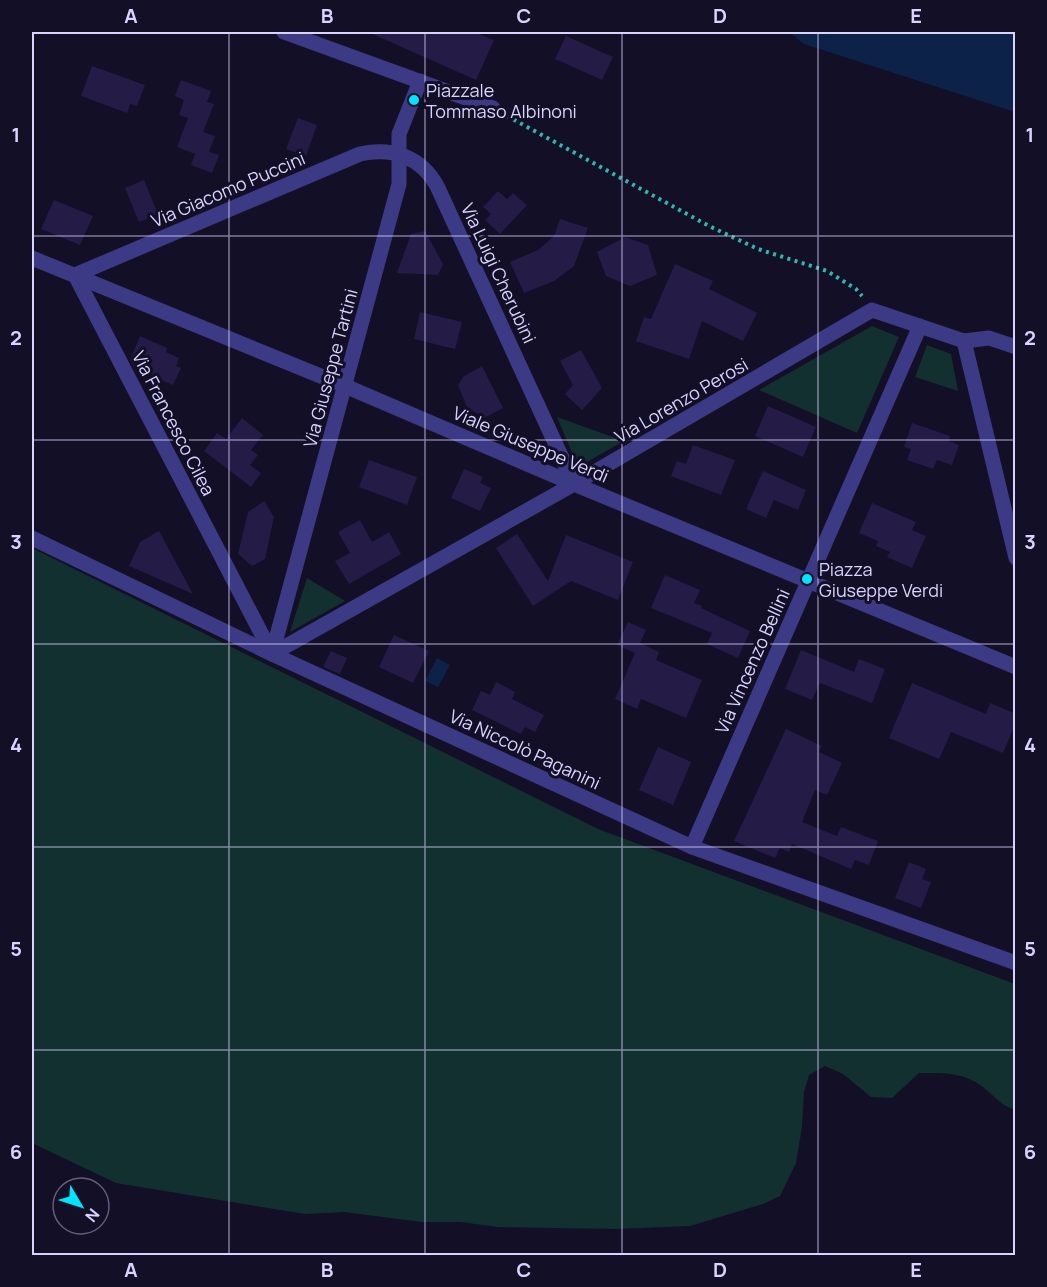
<svg xmlns="http://www.w3.org/2000/svg" width="1047" height="1287" font-family="Manrope,sans-serif">
  <style>
    .green { fill: #12302f }
    .water { fill: #0c2248 }
    .building { fill: #241b47 }
    .lines { fill: none; stroke-linecap: round; stroke-linejoin: round }
    .path { stroke: #2fb8b0; stroke-width: 4; stroke-dasharray: 3 4.5; stroke-linecap: butt }
    .minor { stroke: #3d3a85; stroke-width: 15 }
    .grid { fill: none; stroke: #d9d4ff; stroke-width: 1.5; stroke-opacity: 0.55 }
    .poi-dot { fill: #00e5ff; stroke: #130f26; stroke-width: 2 }
    .labels { text-anchor: middle; dominant-baseline: central; stroke-width: 6; stroke-linejoin: round; paint-order: stroke }
    .poi-label { font-size: 18px; fill: #d9d4ff; stroke: #130f26; text-anchor: start }
    .street-label { font-size: 18px; fill: #d9d4ff; stroke: #130f26 }
    .neatline { fill: none; stroke: #d9d4ff; stroke-width: 2 }
    .grid-label { font-size: 20px; text-anchor: middle; font-weight: bold; fill: #d9d4ff }
  </style>
  <rect width="100%" height="100%" fill="#130f26"/>
  <!-- green -->
  <g class="green">
    <path d="M872 326 899 337 857 433 759 390Z"/>
    <path d="M927 345 951 354 958 391 915 377Z"/>
    <path d="M557 417 624 441 578 467Z"/>
    <path d="M32 548 598 829 1015 984V1110C1001 1105 995 1097 984 1088 965 1072 943 1073 919 1073L892 1098 871 1097 843 1074 825 1066 809 1075 804 1092 802 1127 796 1163 780 1196 763 1204 690 1226 616 1229 498 1227 460 1222H421L344 1212 305 1214 116 1183 32 1143Z"/>
    <path d="M307 578 345 601 290 632Z"/>
  </g>
  <!-- water -->
  <g class="water">
    <path d="M789 32H1015V112L804 44Z"/>
    <path d="M437 658 450 665 438 687 425 681Z"/>
  </g>
  <!-- building -->
  <g class="building">
    <path d="M368 32H474L494 40 476 80Z"/>
    <path d="M566 36 613 57 602 80 555 59Z"/>
    <path d="M92 66 145 85 137 106 130 104 127 113 81 96Z"/>
    <path d="M181 80 211 91 207 102 214 104 203 132 215 136 209 152 219 155 212 173 191 165 195 154 177 147 188 118 179 115 184 100 175 96Z"/>
    <path d="M298 118 317 125 306 156 286 149Z"/>
    <path d="M144 180 158 214 139 222 125 188Z"/>
    <path d="M498 191 507 199 513 193 527 205 500 234 485 220 491 214 483 207Z"/>
    <path d="M54 200 93 216 80 245 41 229Z"/>
    <path d="M560 219 588 228 574 266 554 281 524 293 510 262 538 250 554 236Z"/>
    <path d="M425 231 443 264 438 275 397 273 411 234Z"/>
    <path d="M625 237 648 245 657 275 630 286 606 276 597 252Z"/>
    <path d="M675 264 713 281 709 289 757 313 743 341 702 321 689 359 636 341 644 317 651 319Z"/>
    <path d="M420 312 462 322 455 349 414 339Z"/>
    <path d="M140 336 167 348 166 352 179 358 176 366 181 368 173 385 135 369 130 360Z"/>
    <path d="M581 350 602 388 582 410 565 394 573 385 560 361Z"/>
    <path d="M482 366 503 408 484 418 467 407 458 385 464 376Z"/>
    <path d="M768 406 816 427 803 457 755 436Z"/>
    <path d="M242 418 263 435 251 450 258 455 250 465 261 473 251 487 204 451 217 433 226 439Z"/>
    <path d="M912 423 950 436 949 441 959 445 952 465 937 460 933 469 907 460 911 449 904 447Z"/>
    <path d="M693 445 735 460 721 495 671 476 677 461 686 464Z"/>
    <path d="M369 460 417 477 407 505 359 487Z"/>
    <path d="M464 469 483 477 480 483 491 488 480 511 451 498Z"/>
    <path d="M763 471 806 490 798 510 774 500 766 518 746 509Z"/>
    <path d="M264 501 274 517 265 559 252 566 238 554 248 512Z"/>
    <path d="M872 503 916 522 912 530 926 536 912 568 887 557 890 552 876 546 878 541 859 533Z"/>
    <path d="M360 520 372 542 389 532 401 554 349 584 335 561 350 553 338 532Z"/>
    <path d="M159 531 193 594 129 566 140 542Z"/>
    <path d="M517 534 548 581 566 535 633 562 618 600 571 581 533 606 496 548Z"/>
    <path d="M665 575 700 590 694 603 702 606 701 608 750 631 738 658 707 644 712 633 651 608Z"/>
    <path d="M628 622 646 630 640 643 659 652 656 660 702 680 686 718 641 699 637 709 615 699 635 653 617 645Z"/>
    <path d="M394 635 429 651 413 683 379 667Z"/>
    <path d="M801 650 854 672 859 659 885 669 872 703 820 683 812 700 785 689Z"/>
    <path d="M331 651 347 658 340 674 323 667Z"/>
    <path d="M496 682 515 692 512 699 544 715 535 732 525 727 521 734 472 710 481 691 490 695Z"/>
    <path d="M912 683 986 714 990 703 1016 714V722L1003 753 951 732 939 759 889 738Z"/>
    <path d="M786 729 822 746 819 752 842 763 827 795 815 790 802 822 837 836 841 827 878 841 869 865 855 860 851 869 792 844 789 852 780 848 775 858 734 841Z"/>
    <path d="M658 747 691 762 673 805 639 790Z"/>
    <path d="M909 862 926 869 922 879 931 882 921 908 895 898Z"/>
  </g>
  <g class="lines">
    <!-- path -->
    <path class="path" d="M507 116 709 226 758 249 827 271 856 289 862 296"/>
    <!-- minor -->
    <g class="minor">
      <path d="M284 32 493 108"/>
      <path d="M32 258 345 386 574 484 1016 667"/>
      <path d="M964 341 1016 558"/>
      <path d="M574 484 437 186C421 157 393 147 360 154L75 275 272 654 574 484 872 310 964 341 989 338 1016 347"/>
      <path d="M32 538 272 654 692 847 1016 963"/>
      <path d="M272 654 399 184V134L420 81"/>
      <path d="M692 847 920 326"/>
    </g>
  </g>
  <!-- grid -->
  <path class="grid" d="M229 32V1256M425 32V1256M622 32V1256M818 32V1256M32 236H1016M32 440H1016M32 644H1016M32 847H1016M32 1050H1016"/>
  <!-- markers -->
  <g class="poi-dot">
    <circle cx="414" cy="100" r="6"/>
    <circle cx="807" cy="579" r="6"/>
  </g>
  <g class="labels">
    <!-- poi labels -->
    <g class="poi-label">
      <text x="426" y="90">Piazzale<tspan x="426" dy="21">Tommaso Albinoni</tspan></text>
      <text x="819" y="569">Piazza<tspan x="819" dy="21">Giuseppe Verdi</tspan></text>
    </g>
    <!-- street labels -->
    <g class="street-label">
      <text transform="translate(228 189) rotate(-23)">Via Giacomo Puccini</text>
      <text transform="translate(499 273) rotate(65)">Via Luigi Cherubini</text>
      <text transform="translate(330 368) rotate(-75)">Via Giuseppe Tartini</text>
      <text transform="translate(681 400) rotate(-30)">Via Lorenzo Perosi</text>
      <text transform="translate(174 423) rotate(63)">Via Francesco Cilea</text>
      <text transform="translate(531 444) rotate(23)">Viale Giuseppe Verdi</text>
      <text transform="translate(752 661) rotate(-66)">Via Vincenzo Bellini</text>
      <text transform="translate(525 749) rotate(25)">Via Niccolò Paganini</text>
    </g>
  </g>
  <!-- border -->
  <rect width="1047" height="1287" fill="none" stroke="#130f26" stroke-width="66"/>
  <!-- north arrow -->
  <g transform="translate(81 1206) rotate(129)"><circle r="28" fill="#130f26" stroke="#625e7d" stroke-width="1.5"/>
  <path d="M0-4.5L10 22L0 15L-10 22Z" fill="#00e5ff"/>
  <text y="-9" font-size="16" font-weight="bold" text-anchor="middle" fill="#d9d4ff">N</text>
  </g>
  <rect x="33" y="33" width="981" height="1221" class="neatline"/>
  <g class="grid-label">
    <text x="131" y="23">A</text>
    <text x="327" y="23">B</text>
    <text x="524" y="23">C</text>
    <text x="720" y="23">D</text>
    <text x="916" y="23">E</text>
    <text x="16" y="142">1</text>
    <text x="1030" y="142">1</text>
    <text x="16" y="345">2</text>
    <text x="1030" y="345">2</text>
    <text x="16" y="549">3</text>
    <text x="1030" y="549">3</text>
    <text x="16" y="752">4</text>
    <text x="1030" y="752">4</text>
    <text x="16" y="956">5</text>
    <text x="1030" y="956">5</text>
    <text x="16" y="1159">6</text>
    <text x="1030" y="1159">6</text>
    <text x="131" y="1277">A</text>
    <text x="327" y="1277">B</text>
    <text x="524" y="1277">C</text>
    <text x="720" y="1277">D</text>
    <text x="916" y="1277">E</text>
  </g>
</svg>
